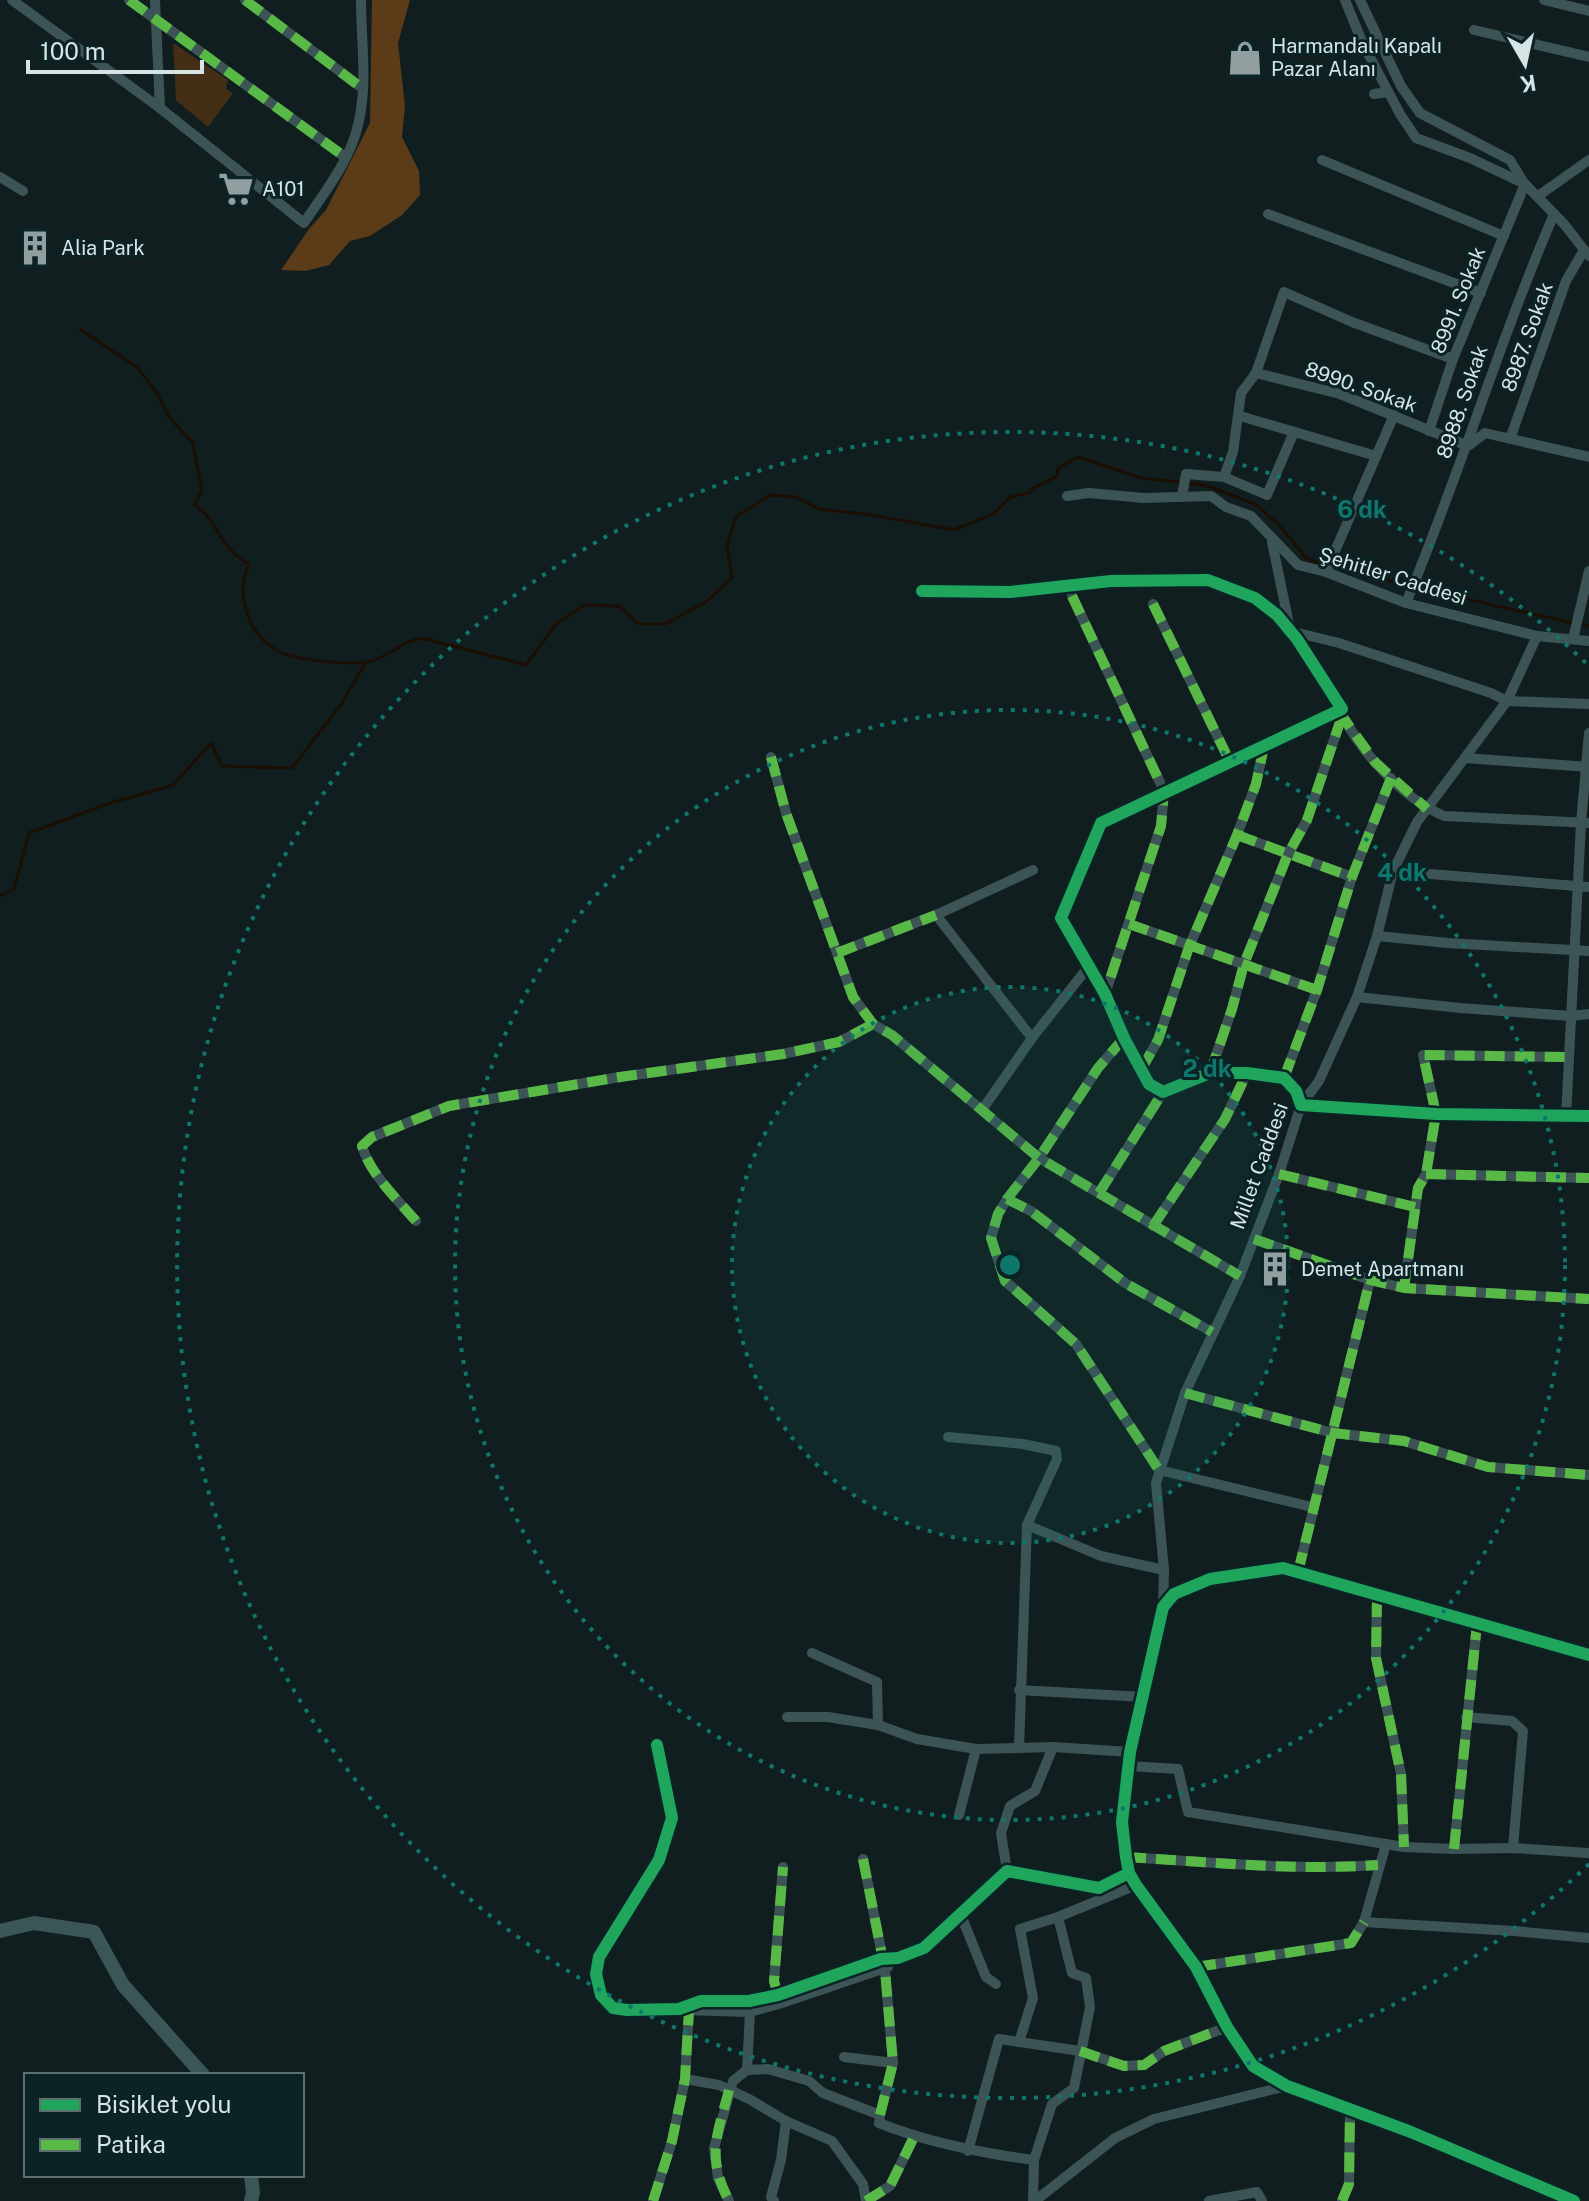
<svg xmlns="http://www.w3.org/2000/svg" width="1589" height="2201" font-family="'Public Sans',sans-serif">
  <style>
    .green { fill: #452e16 }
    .forest { fill: #5b3b18 }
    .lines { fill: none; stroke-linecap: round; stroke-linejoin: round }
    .stream { stroke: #1b0e03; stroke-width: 3 }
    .street { stroke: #3d5456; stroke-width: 10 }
    .secondary { stroke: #3b5657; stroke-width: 14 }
    .quiet { stroke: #58b947; stroke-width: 10; stroke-dasharray: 20 10; stroke-linecap: butt }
    .cycleway-casing { stroke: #0b2325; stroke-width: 17 }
    .cycleway { stroke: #20a55d; stroke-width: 12 }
    .ring { fill: none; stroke: #0f766e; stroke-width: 4; stroke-dasharray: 4 8 }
    .labels { text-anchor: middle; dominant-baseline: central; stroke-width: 6; stroke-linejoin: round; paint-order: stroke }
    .poi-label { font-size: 20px; fill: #d6e4e5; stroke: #0b2325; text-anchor: start }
    .street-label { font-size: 20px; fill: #d6e4e5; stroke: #0b2325 }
    .centre { fill: #0f766e; stroke: #0b2325; stroke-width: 4 }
    .ring-label { font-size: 24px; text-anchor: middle; font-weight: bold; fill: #0f766e; stroke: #0b2325; stroke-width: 6; stroke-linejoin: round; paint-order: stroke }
  </style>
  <rect width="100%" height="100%" fill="#111e1f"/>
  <!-- green -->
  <path class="green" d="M173 43 228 80 226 89 233 93 208 127 176 100Z"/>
  <!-- forest -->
  <path class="forest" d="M372 0H410L398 43 405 106 402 137 419 171 420 195 402 215 370 236 350 241 329 265 306 271 281 270 309 229 326 210 370 123Z"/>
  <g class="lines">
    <!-- stream -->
    <g class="stream">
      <path d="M80 329 137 367 157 393 169 417 193 443 202 491 194 505C216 515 218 548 249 564 235 594 247 632 276 650 292 660 347 665 367 662 387 659 399 642 422 638L526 665 556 624 584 605 619 606 639 624H665L706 602 732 578 727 545 736 517 770 495 796 497 819 509 872 515 954 530 995 513 1010 497 1029 493 1032 489 1057 476 1058 468 1078 457 1141 478 1181 482"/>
      <path d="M1188 483 1208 486 1257 505 1281 527 1307 559 1409 586"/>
      <path d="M1417 588 1573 623"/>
      <path d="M1581 624 1589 626"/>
      <path d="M0 896 14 889 29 833 110 803 173 785 211 743 222 766 292 768 342 703 366 662"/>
    </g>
    <!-- street -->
    <g class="street">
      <path d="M12 0 160 108 304 223C324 193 350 161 358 125 368 86 361 40 361 0"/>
      <path d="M129 0 345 157"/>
      <path d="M155 0 160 108"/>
      <path d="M245 0 362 88"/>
      <path d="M1345 0 1363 44 1400 114 1416 138 1470 158 1525 184 1564 224 1589 256"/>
      <path d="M1360 0 1401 86 1420 113 1510 160 1524 183"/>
      <path d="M1544 0 1589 11"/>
      <path d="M1474 30 1589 57"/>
      <path d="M1374 94 1388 92"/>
      <path d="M1322 160 1504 236"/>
      <path d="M0 177 23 191"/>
      <path d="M1538 196 1589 160"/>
      <path d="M1268 214 1481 293"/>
      <path d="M1256 373 1340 394 1468 446 1485 433 1589 457"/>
      <path d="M1240 416 1376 456"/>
      <path d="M1429 431 1453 359 1525 184"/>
      <path d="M1510 439 1566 281 1584 250"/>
      <path d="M1224 477 1233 452 1241 393 1256 373 1284 292 1352 322 1453 359"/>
      <path d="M1067 496 1089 493 1144 498 1211 496 1226 507 1251 516 1298 565 1326 572 1406 603 1537 636 1589 641"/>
      <path d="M1182 496 1186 474 1224 477 1267 495 1294 432"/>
      <path d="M1272 542 1290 629"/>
      <path d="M1326 572 1394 415"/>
      <path d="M922 591 1010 592 1111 581 1208 580 1255 598 1277 615 1297 639 1342 709 1101 823 1061 918 1105 994 1124 1038 1149 1084 1163 1092 1210 1073H1247L1284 1078 1296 1091 1301 1105 1436 1114 1589 1116"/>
      <path d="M1072 596 1164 791 1161 826 1105 994"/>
      <path d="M1406 603C1460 474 1499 342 1554 214"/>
      <path d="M1153 604 1230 762"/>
      <path d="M1290 631 1339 643 1491 693 1507 701 1589 704"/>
      <path d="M1573 639 1589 571"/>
      <path d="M1342 715C1364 755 1401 797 1444 816L1589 823"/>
      <path d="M771 757 786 813 853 997 873 1024 892 1035 1039 1158 1240 1276"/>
      <path d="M1465 758 1589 767"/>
      <path d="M1237 835 1352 877"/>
      <path d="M1393 871 1589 887"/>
      <path d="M936 915 1032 1038"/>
      <path d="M1129 924 1317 990"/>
      <path d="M1377 936 1448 943 1589 951"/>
      <path d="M837 953 936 915 1033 870"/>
      <path d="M1357 997 1460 1008 1571 1016 1589 1014"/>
      <path d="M1124 1038 1098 1068 1039 1158 1007 1199 998 1214 991 1238 1005 1281 1076 1344 1159 1470 1312 1507"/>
      <path d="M1141 1070 1158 1040 1189 947 1237 835 1256 784 1264 746"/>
      <path d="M1210 1073 1232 1009 1244 964 1288 854 1307 820 1342 716"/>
      <path d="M1284 1078 1317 990 1352 877 1391 778"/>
      <path d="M982 1110 1032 1038 1089 966"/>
      <path d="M1566 1117 1581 823 1589 733"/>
      <path d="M1279 1174 1415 1207"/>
      <path d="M1426 1174 1589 1178"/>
      <path d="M1099 1193 1163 1092"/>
      <path d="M1007 1199 1031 1211 1125 1283 1212 1332"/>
      <path d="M416 1221C397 1199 370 1174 362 1146L372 1137 449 1106 620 1077 783 1054 839 1042 873 1024"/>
      <path d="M1153 1226 1225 1119 1247 1073"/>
      <path d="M1254 1239 1370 1280 1404 1288 1589 1299"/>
      <path d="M1404 1288 1418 1188 1426 1174 1436 1114 1423 1055 1568 1057"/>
      <path d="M1185 1393 1333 1433 1404 1441 1488 1467 1589 1475"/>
      <path d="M948 1437 1023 1444 1056 1451 1057 1459 1027 1525 1019 1748"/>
      <path d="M1027 1525 1101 1556 1164 1570"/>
      <path d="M1298 1572 1370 1280"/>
      <path d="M1377 1597 1376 1658 1401 1774 1404 1847"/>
      <path d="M1163 1607 1164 1570 1156 1483 1185 1393 1240 1276 1279 1174 1301 1105 1319 1081 1357 997 1377 936 1393 871 1417 822 1507 701 1537 636"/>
      <path d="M812 1653 877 1682 878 1725"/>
      <path d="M1019 1690 1144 1697"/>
      <path d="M787 1717H828L878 1725 917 1739 976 1749 959 1815"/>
      <path d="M1466 1717 1512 1721 1523 1731 1513 1848"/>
      <path d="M657 1745 672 1818 659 1860 599 1957 596 1974 601 1995 613 2008 627 2010 679 2009 701 2001H749L778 1995 881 1959 898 1958 924 1948 1007 1871 1099 1888 1129 1873"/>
      <path d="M976 1749 1053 1747 1130 1752"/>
      <path d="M1128 1766 1178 1769 1188 1812 1404 1847 1454 1849 1513 1848 1589 1853"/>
      <path d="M1454 1849 1477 1624"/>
      <path d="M1126 1857C1210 1862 1294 1871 1378 1865"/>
      <path d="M863 1859 885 1970 893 2063 880 2115"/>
      <path d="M1007 1871 1001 1833 1010 1806 1035 1791 1053 1747"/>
      <path d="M960 1913 986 1977 996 1984"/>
      <path d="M1364 1922 1514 1931 1589 1938"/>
      <path d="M1196 1967 1351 1943 1364 1922 1386 1844"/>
      <path d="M778 1995 774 1981 783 1867"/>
      <path d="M683 2010 750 2012 782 2003 888 1967"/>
      <path d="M1019 2042 1033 1998 1020 1929 1058 1917 1136 1885"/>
      <path d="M844 2057 893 2063"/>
      <path d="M747 2070 750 2012"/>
      <path d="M685 2079 719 2085 749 2099 786 2121 832 2141 863 2184 866 2201 890 2186 914 2137"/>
      <path d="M968 2151 999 2039 1080 2051 1124 2066 1144 2065 1164 2051 1227 2027"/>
      <path d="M1034 2160 1052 2104 1074 2088 1090 2007 1086 1978 1072 1973 1058 1917"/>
      <path d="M653 2201 672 2141 685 2079 689 2010"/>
      <path d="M729 2201 718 2178 714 2148 733 2081 747 2070 768 2069 809 2081 823 2093 880 2115 879 2123C929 2143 980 2153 1034 2160L1033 2201"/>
      <path d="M774 2201 771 2197 781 2160 786 2121"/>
      <path d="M1035 2201 1115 2138 1154 2119 1287 2086"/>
      <path d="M1209 2201 1257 2192 1262 2201"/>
      <path d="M1342 2201 1349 2184 1350 2111"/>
      <path d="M1574 2201 1411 2132 1287 2086 1253 2066 1227 2027 1196 1967 1136 1885 1129 1873 1126 1857 1122 1822 1130 1752 1163 1607 1174 1594 1210 1579 1283 1568 1589 1655"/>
    </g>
    <!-- secondary -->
    <g class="secondary">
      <path d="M0 1931 34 1923 94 1932 123 1985 203 2075"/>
      <path d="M251 2175 253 2193 251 2201"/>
    </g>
    <!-- quiet -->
    <g class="quiet">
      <path d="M129 0 345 157"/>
      <path d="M245 0 362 88"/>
      <path d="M1072 596 1164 791 1161 826 1105 994"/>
      <path d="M1153 604 1230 762"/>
      <path d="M1342 710V716L1375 762 1427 809"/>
      <path d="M771 757 786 813 853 997 873 1024 892 1035 1039 1158 1240 1276"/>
      <path d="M1237 835 1352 877"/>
      <path d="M1129 924 1317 990"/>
      <path d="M837 953 936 915"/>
      <path d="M1124 1038 1098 1068 1039 1158 1007 1199 998 1214 991 1238 1005 1281 1076 1344 1159 1470"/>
      <path d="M1141 1070 1158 1040 1189 947 1237 835 1256 784 1264 746"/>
      <path d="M1210 1073 1232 1009 1244 964 1288 854 1307 820 1342 716"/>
      <path d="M1284 1078 1317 990 1352 877 1391 778"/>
      <path d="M1279 1174 1415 1207"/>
      <path d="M1426 1174 1589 1178"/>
      <path d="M1099 1193 1163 1092"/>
      <path d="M1007 1199 1031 1211 1125 1283 1212 1332"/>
      <path d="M416 1221C397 1199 370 1174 362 1146L372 1137 449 1106 620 1077 783 1054 839 1042 873 1024"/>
      <path d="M1153 1226 1225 1119 1247 1073"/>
      <path d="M1254 1239 1370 1280 1404 1288 1589 1299"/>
      <path d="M1404 1288 1418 1188 1426 1174 1436 1114 1423 1055 1568 1057"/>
      <path d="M1185 1393 1333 1433 1404 1441 1488 1467 1589 1475"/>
      <path d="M1298 1572 1370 1280"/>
      <path d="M1377 1597 1376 1658 1401 1774 1404 1847"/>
      <path d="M1454 1849 1477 1624"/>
      <path d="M1126 1857C1210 1862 1294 1871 1378 1865"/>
      <path d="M863 1859 885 1970 893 2063 880 2115"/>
      <path d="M1196 1967 1351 1943 1364 1922"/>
      <path d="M778 1995 774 1981 783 1867"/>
      <path d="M1080 2051 1124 2066 1144 2065 1164 2051 1227 2027"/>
      <path d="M729 2090C717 2136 706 2156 729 2201"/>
      <path d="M653 2201 672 2141 685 2079 689 2010"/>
      <path d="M866 2201 890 2186 914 2137"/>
      <path d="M1342 2201 1349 2184 1350 2111"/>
    </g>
    <!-- cycleway casing -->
    <g class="cycleway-casing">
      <g id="cycleway">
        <path d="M922 591 1010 592 1111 581 1208 580 1255 598 1277 615 1297 639 1342 709 1101 823 1061 918 1105 994 1124 1038 1149 1084 1163 1092 1210 1073H1247L1284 1078 1296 1091 1301 1105 1436 1114 1589 1116"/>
        <path d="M657 1745 672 1818 659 1860 599 1957 596 1974 601 1995 613 2008 627 2010 679 2009 701 2001H749L778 1995 881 1959 898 1958 924 1948 1007 1871 1099 1888 1129 1873"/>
        <path d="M1574 2201 1411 2132 1287 2086 1253 2066 1227 2027 1196 1967 1136 1885 1129 1873 1126 1857 1122 1822 1130 1752 1163 1607 1174 1594 1210 1579 1283 1568 1589 1655"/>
      </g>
    </g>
    <!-- cycleway -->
    <use href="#cycleway" class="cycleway"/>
  </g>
  <!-- distance rings -->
  <circle cx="1010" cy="1265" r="278" fill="#0f766e" fill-opacity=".12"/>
  <g class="ring">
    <circle cx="1010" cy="1265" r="278"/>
    <circle cx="1010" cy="1265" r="555"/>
    <path d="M1589 1864A833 833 0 1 1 1589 666"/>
  </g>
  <!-- icons -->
  <defs>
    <g id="shop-bare" transform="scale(2.76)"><path d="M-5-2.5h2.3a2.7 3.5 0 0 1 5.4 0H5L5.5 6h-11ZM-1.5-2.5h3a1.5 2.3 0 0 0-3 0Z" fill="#919fa0" stroke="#0b2325" stroke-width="2.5" paint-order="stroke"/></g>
    <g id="supermarket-bare" transform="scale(2.76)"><path d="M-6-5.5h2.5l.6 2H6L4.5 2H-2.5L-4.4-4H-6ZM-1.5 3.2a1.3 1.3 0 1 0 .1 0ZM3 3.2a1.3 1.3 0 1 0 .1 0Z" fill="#919fa0" stroke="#0b2325" stroke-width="2.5" paint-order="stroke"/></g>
    <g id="building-bare" transform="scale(2.76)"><path d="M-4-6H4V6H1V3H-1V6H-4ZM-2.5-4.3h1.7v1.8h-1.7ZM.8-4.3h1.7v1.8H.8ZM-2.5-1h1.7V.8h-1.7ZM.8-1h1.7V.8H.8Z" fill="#919fa0" stroke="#0b2325" stroke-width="2.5" paint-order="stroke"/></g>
  </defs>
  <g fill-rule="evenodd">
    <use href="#shop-bare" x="1245" y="58"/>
    <use href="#supermarket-bare" x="236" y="189"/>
    <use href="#building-bare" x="35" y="248"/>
    <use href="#building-bare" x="1275" y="1269"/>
  </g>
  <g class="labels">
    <!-- poi labels -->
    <g class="poi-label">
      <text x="1271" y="46">Harmandalı Kapalı<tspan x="1271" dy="23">Pazar Alanı</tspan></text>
      <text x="262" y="189">A101</text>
      <text x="61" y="248">Alia Park</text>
      <text x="1301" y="1269">Demet Apartmanı</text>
    </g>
    <!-- street labels -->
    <g class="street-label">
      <text transform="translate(1458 300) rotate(-68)">8991. Sokak</text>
      <text transform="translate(1527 337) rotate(-70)">8987. Sokak</text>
      <text transform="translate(1361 387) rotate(19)">8990. Sokak</text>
      <text transform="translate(1462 402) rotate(-71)">8988. Sokak</text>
      <text transform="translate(1393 576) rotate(17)">Şehitler Caddesi</text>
      <text transform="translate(1259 1166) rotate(-70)">Millet Caddesi</text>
    </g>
  </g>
  <circle cx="1010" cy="1265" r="12" class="centre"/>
  <g class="ring-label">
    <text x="1362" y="518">6 dk</text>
    <text x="1402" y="881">4 dk</text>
    <text x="1207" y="1077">2 dk</text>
  </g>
  <!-- legend -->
  <rect x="24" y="2073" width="280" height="104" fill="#0b2325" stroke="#5c7072" stroke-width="2"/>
  <rect x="40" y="2099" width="40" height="12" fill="#20a55d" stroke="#5c7072" stroke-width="2"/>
  <text x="96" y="2113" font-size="24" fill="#d6e4e5">Bisiklet yolu</text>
  <rect x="40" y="2139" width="40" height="12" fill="#58b947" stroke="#5c7072" stroke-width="2"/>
  <text x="96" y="2153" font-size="24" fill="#d6e4e5">Patika</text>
  <!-- north arrow -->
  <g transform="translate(1525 64) rotate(171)" stroke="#0b2325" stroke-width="6" paint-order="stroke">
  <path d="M0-6L14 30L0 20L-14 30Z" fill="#d6e4e5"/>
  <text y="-12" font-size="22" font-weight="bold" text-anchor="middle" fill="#d6e4e5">K</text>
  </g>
  <!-- scale -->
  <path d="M28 60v12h174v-12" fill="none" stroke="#d6e4e5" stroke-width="4"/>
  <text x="40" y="60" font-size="24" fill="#d6e4e5" stroke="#0b2325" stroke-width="6" paint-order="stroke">100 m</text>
</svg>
